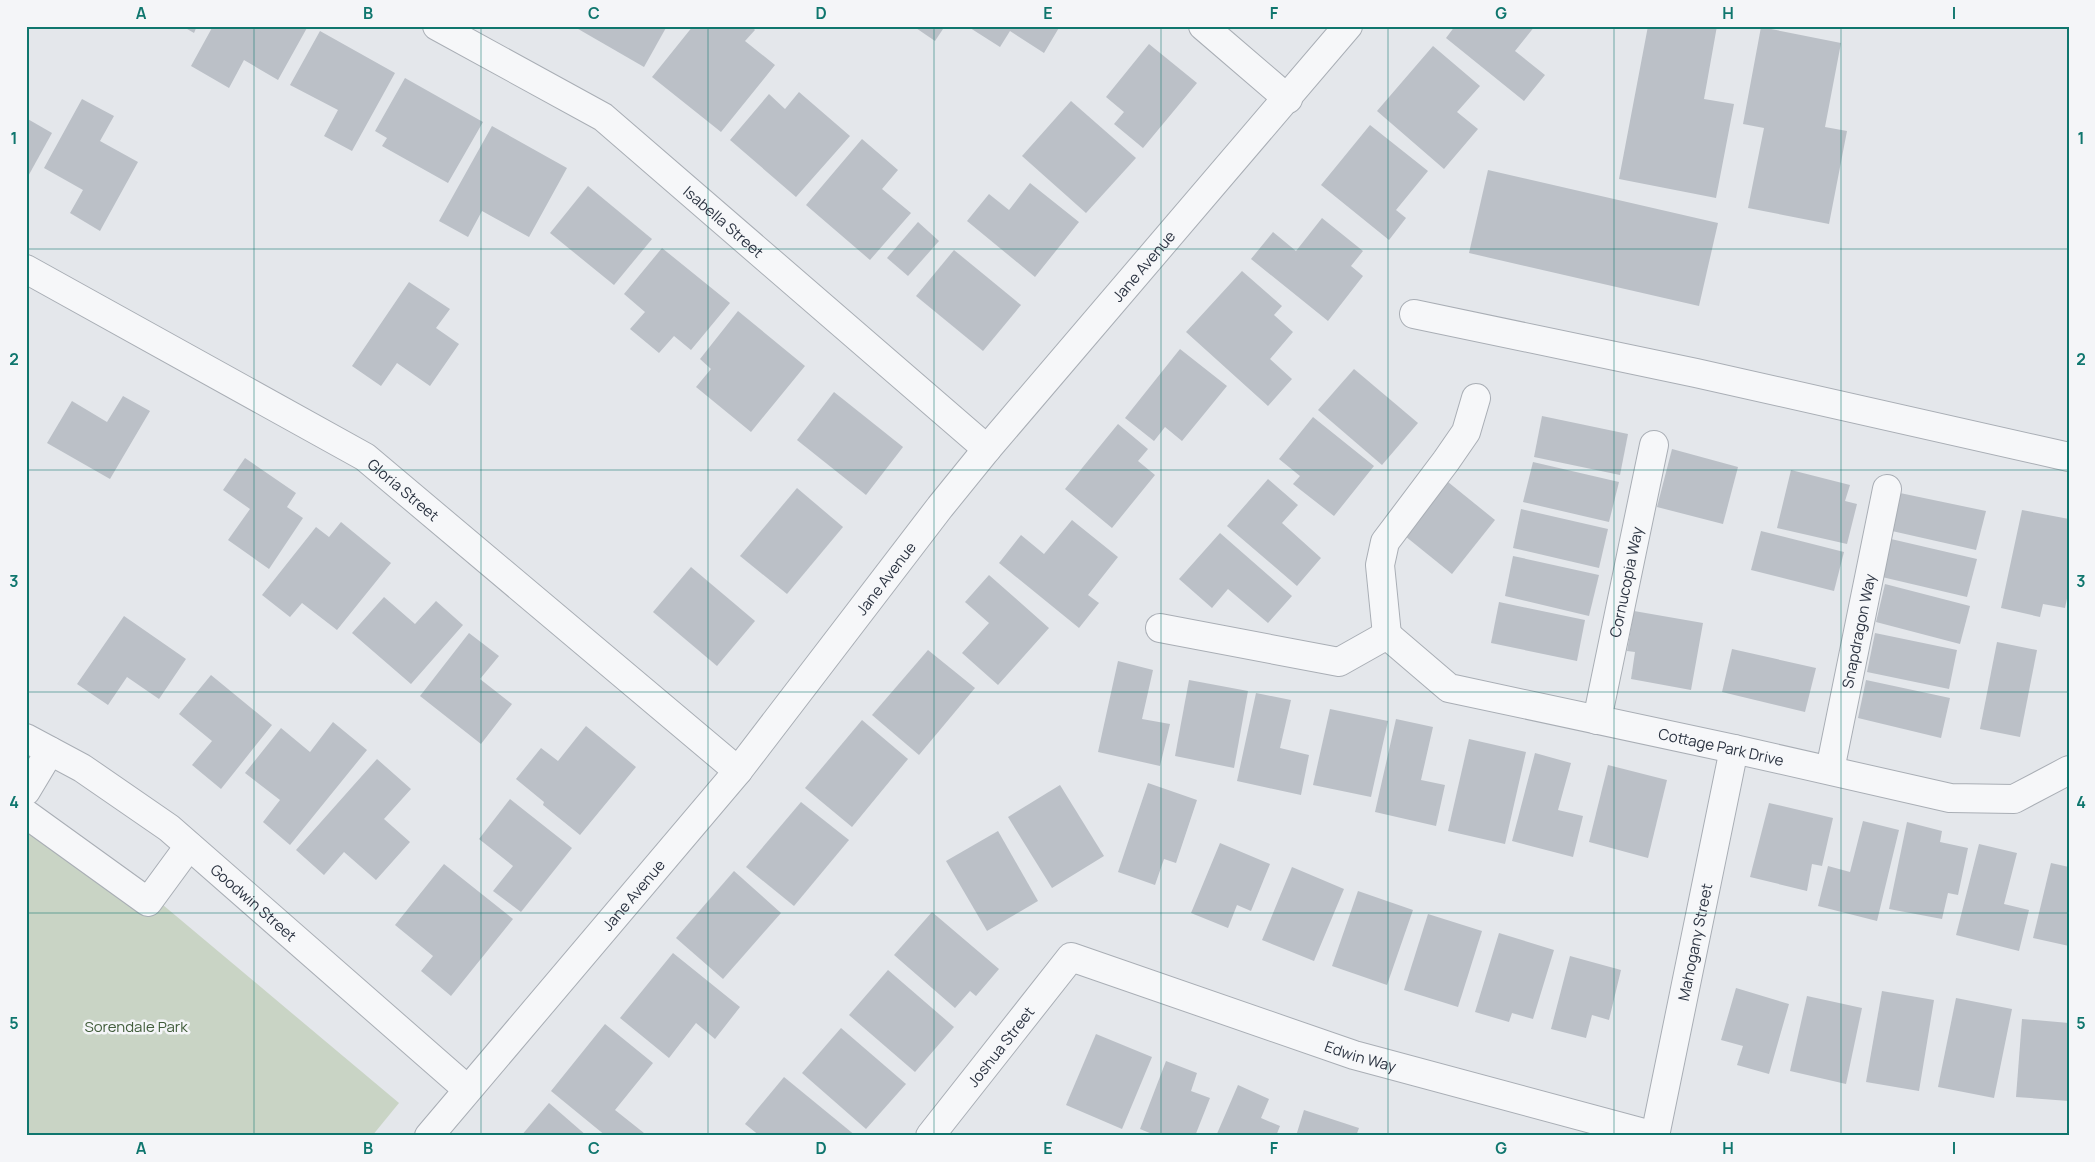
<svg xmlns="http://www.w3.org/2000/svg" width="2095" height="1162" font-family="Manrope,sans-serif">
  <style>
    .green { fill: #c9d4c5 }
    .building { fill: #bbc0c7 }
    .lines { fill: none; stroke-linecap: round; stroke-linejoin: round }
    .minor-casing { stroke: #a9aeb5; stroke-width: 30 }
    .minor { stroke: #f6f7f9; stroke-width: 28 }
    .grid { fill: none; stroke: #0f766e; stroke-width: 1; stroke-opacity: 0.55 }
    .labels { text-anchor: middle; dominant-baseline: central; stroke-width: 5; stroke-linejoin: round; paint-order: stroke }
    .street-label { font-size: 15px; fill: #2c3442; stroke: #f4f5f8 }
    .park-label { font-size: 15px; fill: #415d3b; stroke: #f4f5f8 }
    .neatline { fill: none; stroke: #0f766e; stroke-width: 2 }
    .grid-label { font-size: 16px; text-anchor: middle; font-weight: bold; fill: #0f766e }
  </style>
  <rect width="100%" height="100%" fill="#e4e7eb"/>
  <!-- green -->
  <path class="green" d="M26 812 95 848 399 1103 372 1136H26Z"/>
  <!-- building -->
  <g class="building">
    <path d="M182 26H197L194 33Z"/>
    <path d="M213 26H308L278 80 244 60 229 88 191 66Z"/>
    <path d="M573 26H667L644 67Z"/>
    <path d="M693 26H751L755 30 745 41 775 65 721 132 652 77Z"/>
    <path d="M913 26H945L935 41Z"/>
    <path d="M967 26H1060L1044 53 1010 31 1000 47Z"/>
    <path d="M1455 26H1535L1515 51 1545 75 1524 101 1446 38Z"/>
    <path d="M1648 26H1717L1704 99 1734 104 1716 198 1619 179Z"/>
    <path d="M1761 27 1841 43 1825 127 1847 131 1829 224 1748 208 1764 128 1743 124Z"/>
    <path d="M320 31 395 73 352 151 324 136 338 110 290 85Z"/>
    <path d="M1149 44 1197 83 1143 148 1114 124 1124 112 1106 97Z"/>
    <path d="M1433 46 1480 86 1457 112 1478 129 1444 169 1377 111Z"/>
    <path d="M405 78 483 122 448 183 382 146 387 138 375 131Z"/>
    <path d="M799 92 850 136 796 197 730 140 769 94 785 109Z"/>
    <path d="M82 99 114 116 100 141 138 162 100 231 70 213 83 190 44 168Z"/>
    <path d="M1071 101 1136 158 1086 213 1022 156Z"/>
    <path d="M26 118 52 133 26 180Z"/>
    <path d="M1370 125 1428 171 1396 210 1406 218 1389 240 1321 185Z"/>
    <path d="M492 126 567 168 529 237 482 211 468 237 439 221Z"/>
    <path d="M862 139 898 170 882 189 911 213 870 260 806 205Z"/>
    <path d="M1488 170 1718 223 1699 306 1469 253Z"/>
    <path d="M1030 183 1079 222 1035 277 967 221 989 194 1009 210Z"/>
    <path d="M588 186 652 239 614 285 550 233Z"/>
    <path d="M1322 218 1363 251 1351 266 1363 276 1328 321 1251 259 1273 232 1296 251Z"/>
    <path d="M918 222 939 241 908 276 887 258Z"/>
    <path d="M662 248 730 303 691 350 674 336 659 353 630 329 645 312 624 294Z"/>
    <path d="M954 250 1021 305 983 351 916 296Z"/>
    <path d="M1242 271 1282 306 1274 315 1293 332 1270 359 1292 379 1268 406 1186 332Z"/>
    <path d="M409 282 450 309 436 328 459 344 430 386 397 363 381 386 352 366Z"/>
    <path d="M738 311 805 366 751 432 696 387 711 369 700 359Z"/>
    <path d="M1180 349 1227 386 1182 441 1165 427 1154 441 1125 418Z"/>
    <path d="M1354 369 1418 423 1382 465 1318 410Z"/>
    <path d="M834 392 903 447 866 495 797 440Z"/>
    <path d="M123 396 150 411 110 479 47 443 72 401 107 422Z"/>
    <path d="M1542 416 1628 434 1620 475 1534 457Z"/>
    <path d="M1313 417 1374 466 1334 516 1293 484 1300 476 1279 459Z"/>
    <path d="M1118 424 1148 449 1138 461 1155 475 1112 528 1065 489Z"/>
    <path d="M1672 449 1738 467 1723 524 1657 507Z"/>
    <path d="M245 458 296 493 287 507 303 518 269 569 228 540 250 509 223 490Z"/>
    <path d="M1533 462 1619 482 1609 522 1523 502Z"/>
    <path d="M1791 470 1850 485 1845 501 1857 504 1847 544 1777 528Z"/>
    <path d="M1268 479 1298 505 1282 523 1321 558 1297 586 1227 526Z"/>
    <path d="M1448 482 1495 520 1452 574 1405 536Z"/>
    <path d="M797 488 843 527 787 594 740 556Z"/>
    <path d="M1900 493 1986 511 1976 550 1892 531Z"/>
    <path d="M1521 509 1608 529 1599 568 1513 548Z"/>
    <path d="M2022 510 2069 519V589L2065 608 2043 604 2040 617 2001 608Z"/>
    <path d="M1072 520 1118 557 1088 595 1099 603 1079 628 999 563 1021 535 1044 554Z"/>
    <path d="M341 522 391 563 337 630 302 603 290 617 262 595 316 527 329 537Z"/>
    <path d="M1761 531 1844 552 1834 591 1751 570Z"/>
    <path d="M1220 533 1292 596 1268 623 1228 589 1212 608 1179 579Z"/>
    <path d="M1891 539 1977 559 1967 597 1882 577Z"/>
    <path d="M1513 556 1599 575 1589 616 1505 596Z"/>
    <path d="M691 567 755 621 717 666 653 612Z"/>
    <path d="M989 575 1049 628 998 685 962 653 989 623 965 602Z"/>
    <path d="M1885 584 1970 606 1960 644 1876 622Z"/>
    <path d="M384 597 415 624 436 601 463 625 411 684 352 633Z"/>
    <path d="M1499 602 1585 620 1577 661 1491 643Z"/>
    <path d="M1634 611 1703 623 1691 690 1631 679 1635 652 1627 651Z"/>
    <path d="M124 616 186 659 159 699 127 677 108 705 77 684Z"/>
    <path d="M469 633 499 656 480 679 512 704 481 744 420 696Z"/>
    <path d="M1875 633 1957 650 1949 689 1867 672Z"/>
    <path d="M1997 642 2037 650 2020 737 1980 729Z"/>
    <path d="M1732 649 1816 668 1805 712 1722 692Z"/>
    <path d="M928 650 975 688 919 755 872 715Z"/>
    <path d="M1118 661 1153 670 1142 719 1170 724 1160 766 1098 752Z"/>
    <path d="M211 675 272 725 221 789 192 765 212 741 179 714Z"/>
    <path d="M1189 680 1248 691 1234 768 1175 756Z"/>
    <path d="M1866 680 1950 698 1941 738 1858 718Z"/>
    <path d="M1256 693 1291 700 1280 748 1309 755 1301 795 1237 781Z"/>
    <path d="M1330 709 1388 721 1371 797 1313 785Z"/>
    <path d="M1396 719 1433 727 1421 780 1445 785 1436 826 1375 812Z"/>
    <path d="M862 720 908 759 852 827 805 788Z"/>
    <path d="M333 722 367 750 290 845 263 822 280 800 245 773 281 728 310 752Z"/>
    <path d="M586 726 636 767 580 835 543 805 544 802 516 779 541 748 558 761Z"/>
    <path d="M1469 739 1526 752 1505 844 1448 831Z"/>
    <path d="M1535 753 1571 763 1558 810 1583 816 1573 857 1512 841Z"/>
    <path d="M377 759 411 789 384 819 410 842 376 880 344 852 324 875 296 850Z"/>
    <path d="M1608 765 1667 780 1648 858 1589 842Z"/>
    <path d="M1148 783 1197 800 1176 863 1164 859 1155 885 1118 872Z"/>
    <path d="M1060 785 1104 856 1052 888 1008 817Z"/>
    <path d="M510 799 572 848 521 912 493 891 513 866 479 839Z"/>
    <path d="M801 802 849 840 794 906 746 867Z"/>
    <path d="M1769 803 1833 818 1822 866 1812 864 1807 891 1750 877Z"/>
    <path d="M1863 821 1899 830 1877 921 1818 906 1828 866 1850 872Z"/>
    <path d="M1907 822 1942 831 1940 842 1968 848 1958 895 1948 893 1942 919 1889 909Z"/>
    <path d="M998 831 1038 901 987 931 946 861Z"/>
    <path d="M1220 843 1270 864 1251 911 1237 905 1228 928 1191 913Z"/>
    <path d="M1979 844 2017 853 2004 904 2029 910 2019 951 1956 935Z"/>
    <path d="M2051 863 2069 867V946L2033 938Z"/>
    <path d="M444 864 513 919 451 996 421 971 433 956 395 925Z"/>
    <path d="M1292 867 1344 889 1314 961 1262 940Z"/>
    <path d="M734 871 781 913 723 979 676 938Z"/>
    <path d="M1358 891 1413 910 1387 985 1332 966Z"/>
    <path d="M932 912 999 969 976 996 970 991 955 1008 894 955Z"/>
    <path d="M1428 914 1482 931 1458 1007 1404 990Z"/>
    <path d="M1499 933 1554 950 1533 1019 1512 1013 1509 1022 1475 1012Z"/>
    <path d="M673 953 740 1007 715 1039 696 1023 669 1058 620 1018Z"/>
    <path d="M1570 956 1621 970 1609 1020 1592 1015 1586 1038 1551 1029Z"/>
    <path d="M888 970 954 1027 915 1072 849 1015Z"/>
    <path d="M1736 988 1789 1004 1769 1074 1737 1065 1743 1046 1721 1040Z"/>
    <path d="M1882 991 1934 1000 1919 1091 1866 1082Z"/>
    <path d="M1807 996 1862 1008 1846 1084 1790 1071Z"/>
    <path d="M1956 998 2012 1009 1994 1098 1938 1087Z"/>
    <path d="M2022 1019 2069 1023V1101L2016 1097Z"/>
    <path d="M605 1024 653 1063 615 1110 644 1133 642 1136H606L551 1091Z"/>
    <path d="M841 1028 906 1084 866 1129 802 1073Z"/>
    <path d="M1096 1034 1152 1057 1122 1129 1066 1105Z"/>
    <path d="M1166 1061 1197 1073 1191 1091 1210 1098 1195 1136H1157L1140 1129Z"/>
    <path d="M784 1077 856 1136H760L745 1124Z"/>
    <path d="M1238 1085 1269 1099 1261 1118 1280 1126 1276 1136H1216Z"/>
    <path d="M549 1103 587 1136H521Z"/>
    <path d="M1304 1110 1359 1128 1356 1136H1296Z"/>
  </g>
  <g class="lines">
    <!-- minor casing -->
    <g class="minor-casing">
      <g id="minor">
        <path id="s1" d="M437 26 603 117 987 449"/>
        <path d="M1203 26 1288 99"/>
        <path id="s2" d="M26 269 365 457 738 771"/>
        <path d="M1414 314 1696 373 2069 457"/>
        <path d="M1160 628 1339 662 1387 635"/>
        <path id="s3" d="M1387 635 1449 688 1734 749 1950 798 2014 799 2069 770"/>
        <path d="M1387 635 1380 565 1385 542 1446 461 1466 432 1476 398"/>
        <path id="s4" d="M1597 720 1654 445"/>
        <path id="s5" d="M26 738 82 768 169 828 467 1089"/>
        <path id="s6" d="M1830 770 1887 489"/>
        <path d="M26 791 50 751"/>
        <path d="M26 814 148 902 189 846"/>
        <path id="s7" d="M429 1136 738 771 940 507 987 449 1348 26"/>
        <path id="s8" d="M930 1136 1071 957 1354 1055 1655 1136"/>
        <path id="s9" d="M1655 1136 1734 749"/>
      </g>
    </g>
    <!-- minor -->
    <use href="#minor" class="minor"/>
  </g>
  <!-- grid -->
  <path class="grid" d="M254 26V1136M481 26V1136M708 26V1136M934 26V1136M1161 26V1136M1388 26V1136M1614 26V1136M1841 26V1136M26 249H2069M26 470H2069M26 692H2069M26 913H2069"/>
  <g class="labels">
    <!-- street labels -->
    <g class="street-label">
      <text stroke="none"><textPath href="#s1" startOffset="349">Isabella Street</textPath></text>
      <text stroke="none"><textPath href="#s7" startOffset="1126">Jane Avenue</textPath></text>
      <text stroke="none"><textPath href="#s2" startOffset="438">Gloria Street</textPath></text>
      <text stroke="none"><textPath href="#s7" startOffset="721">Jane Avenue</textPath></text>
      <text stroke="none"><textPath href="#s4" startOffset="141">Cornucopia Way</textPath></text>
      <text stroke="none"><textPath href="#s6" startOffset="142">Snapdragon Way</textPath></text>
      <text stroke="none"><textPath href="#s3" startOffset="360">Cottage Park Drive</textPath></text>
      <text stroke="none"><textPath href="#s7" startOffset="316">Jane Avenue</textPath></text>
      <text stroke="none"><textPath href="#s5" startOffset="282">Goodwin Street</textPath></text>
      <text stroke="none"><textPath href="#s9" startOffset="198">Mahogany Street</textPath></text>
      <text stroke="none"><textPath href="#s8" startOffset="114">Joshua Street</textPath></text>
      <text stroke="none"><textPath href="#s8" startOffset="534">Edwin Way</textPath></text>
    </g>
    <!-- park labels -->
    <g class="park-label">
      <text x="136" y="1026">Sorendale Park</text>
    </g>
  </g>
  <!-- border -->
  <rect width="2095" height="1162" fill="none" stroke="#f4f5f8" stroke-width="55"/>
  <rect x="28" y="28" width="2040" height="1106" class="neatline"/>
  <g class="grid-label">
    <text x="141" y="19">A</text>
    <text x="368" y="19">B</text>
    <text x="594" y="19">C</text>
    <text x="821" y="19">D</text>
    <text x="1048" y="19">E</text>
    <text x="1274" y="19">F</text>
    <text x="1501" y="19">G</text>
    <text x="1728" y="19">H</text>
    <text x="1954" y="19">I</text>
    <text x="14" y="144">1</text>
    <text x="2081" y="144">1</text>
    <text x="14" y="365">2</text>
    <text x="2081" y="365">2</text>
    <text x="14" y="587">3</text>
    <text x="2081" y="587">3</text>
    <text x="14" y="808">4</text>
    <text x="2081" y="808">4</text>
    <text x="14" y="1029">5</text>
    <text x="2081" y="1029">5</text>
    <text x="141" y="1154">A</text>
    <text x="368" y="1154">B</text>
    <text x="594" y="1154">C</text>
    <text x="821" y="1154">D</text>
    <text x="1048" y="1154">E</text>
    <text x="1274" y="1154">F</text>
    <text x="1501" y="1154">G</text>
    <text x="1728" y="1154">H</text>
    <text x="1954" y="1154">I</text>
  </g>
</svg>
